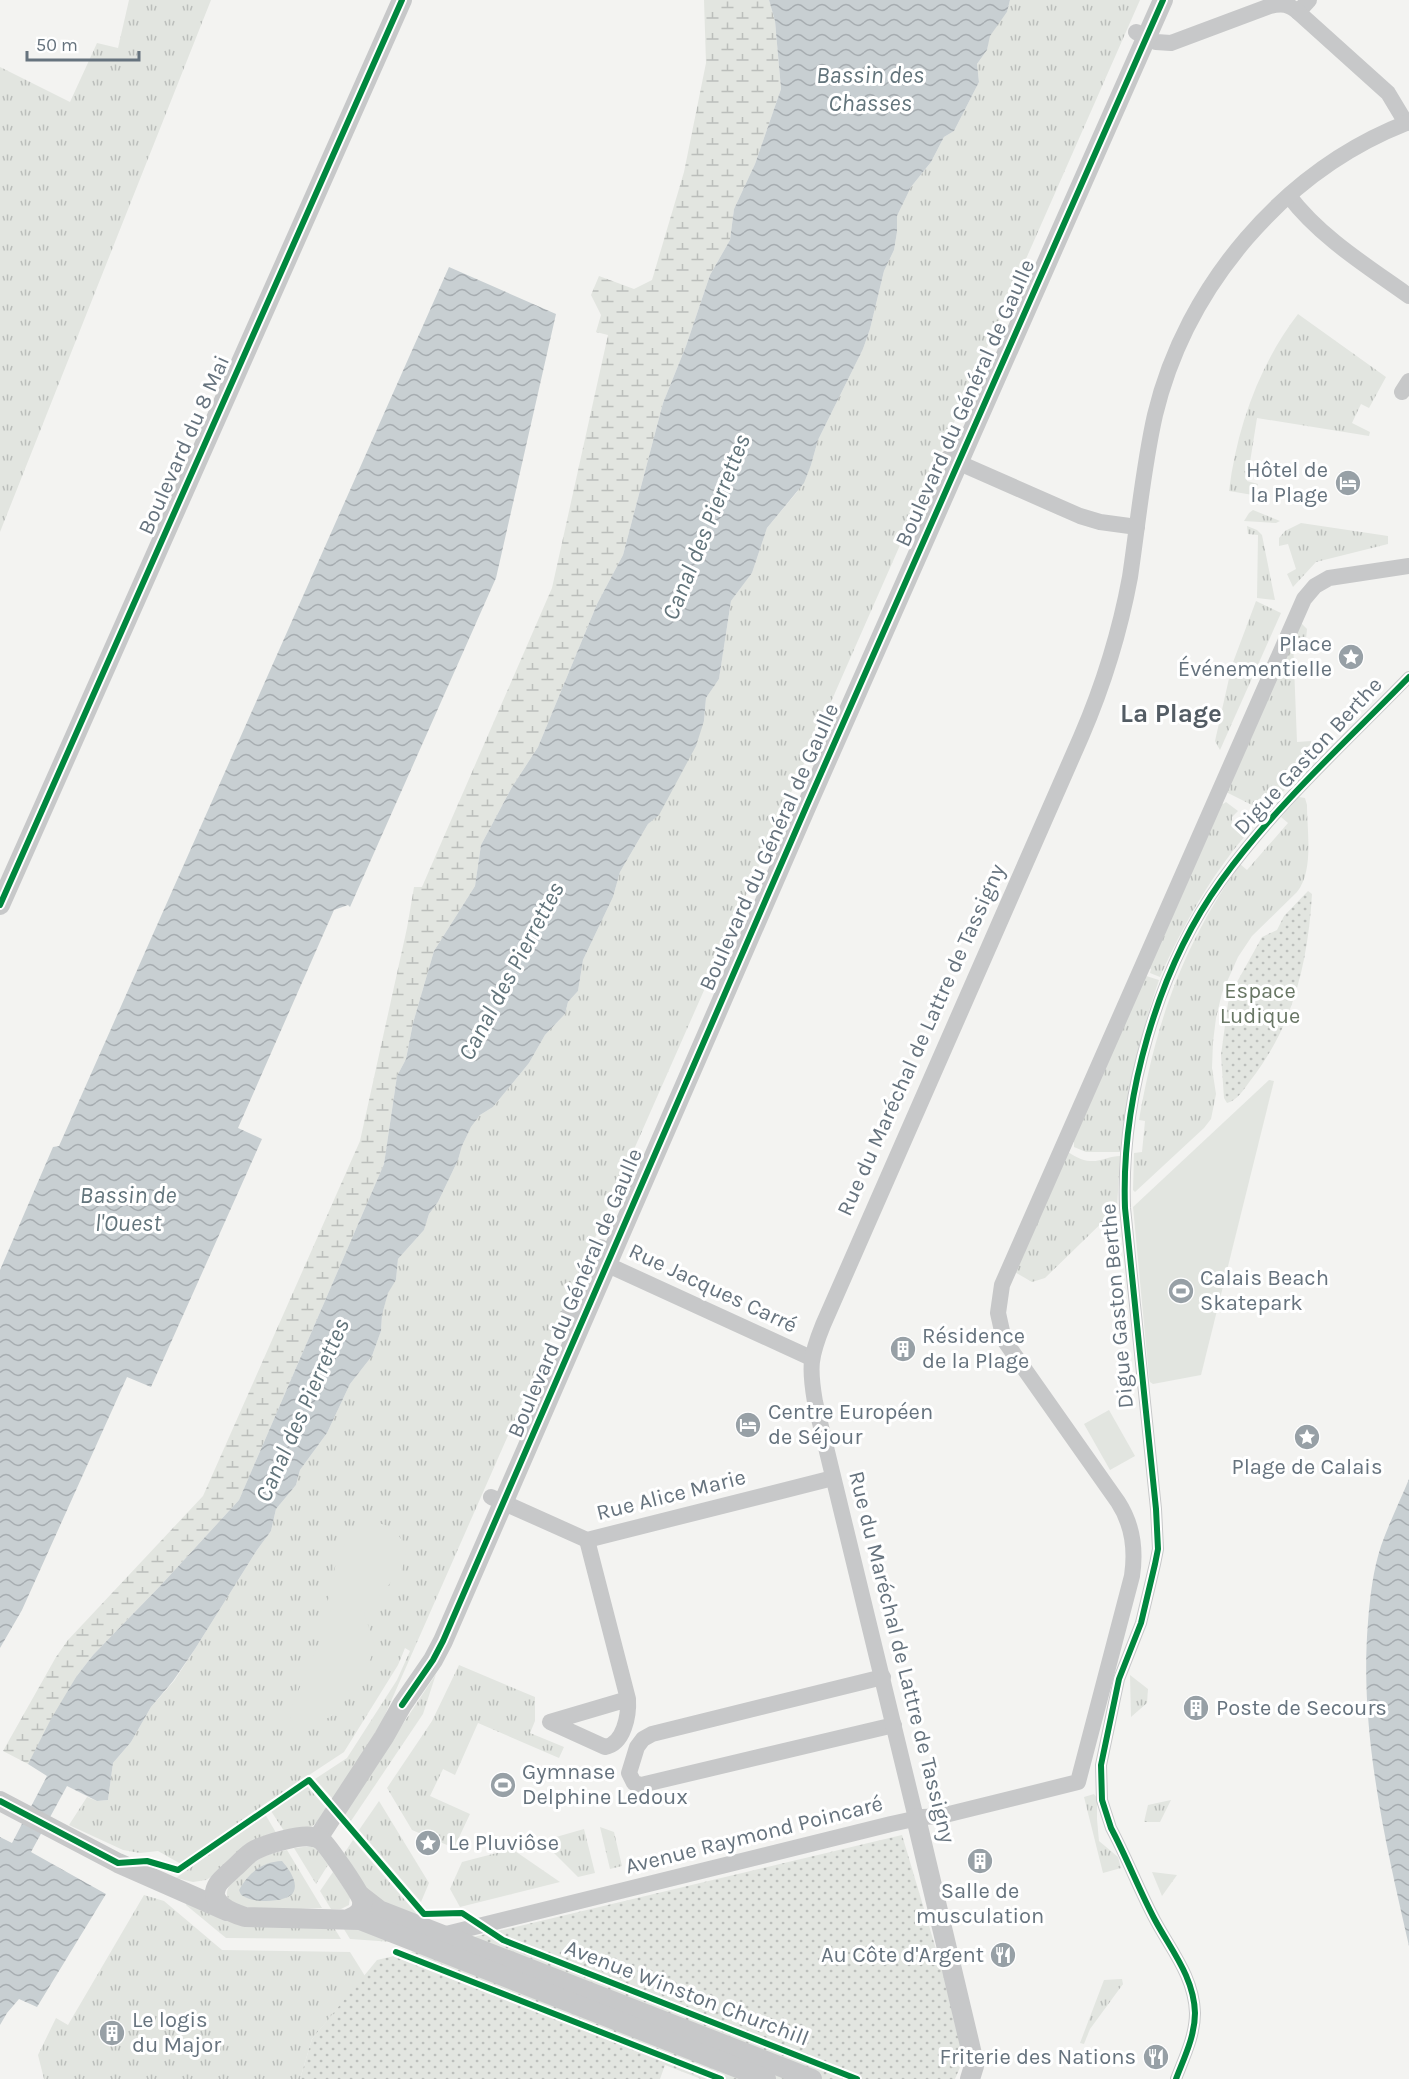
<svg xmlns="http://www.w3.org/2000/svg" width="1409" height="2079" font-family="Karla,sans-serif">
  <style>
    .grass { fill: url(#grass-tufts) }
    .wetland { fill: url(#wetland-marsh) }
    .park { fill: url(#park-dots) }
    .pitch { fill: #e2e5e0 }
    .water { fill: url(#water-waves) }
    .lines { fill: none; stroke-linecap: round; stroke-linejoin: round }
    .pedestrian { stroke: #c7c8c9; stroke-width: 12 }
    .minor { stroke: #c7c8c9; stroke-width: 16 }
    .tertiary { stroke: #c7c8c9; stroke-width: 20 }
    .cycleway-casing { stroke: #fff; stroke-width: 10 }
    .cycleway { stroke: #00873e; stroke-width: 6 }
    .labels { text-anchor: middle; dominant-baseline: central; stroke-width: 6; stroke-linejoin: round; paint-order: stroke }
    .street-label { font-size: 22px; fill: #66737e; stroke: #fff }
    .poi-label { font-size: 22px; fill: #66737e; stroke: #fff; text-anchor: start }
    .park-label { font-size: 22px; fill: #687664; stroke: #fff }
    .water-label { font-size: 24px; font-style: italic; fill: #62747b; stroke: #fff }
    .quarter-label { font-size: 26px; font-weight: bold; fill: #535c64; stroke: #fff }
  </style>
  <defs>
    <pattern id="grass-tufts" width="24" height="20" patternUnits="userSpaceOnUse" patternTransform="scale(1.5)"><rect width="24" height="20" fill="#e2e5e0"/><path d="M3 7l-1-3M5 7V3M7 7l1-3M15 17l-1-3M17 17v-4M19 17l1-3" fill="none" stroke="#bbbebb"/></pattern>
    <pattern id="wetland-marsh" width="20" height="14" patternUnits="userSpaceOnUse" patternTransform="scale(1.5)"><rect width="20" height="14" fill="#e2e5e0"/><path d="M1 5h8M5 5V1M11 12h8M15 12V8" fill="none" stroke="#bbbebb"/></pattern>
    <pattern id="park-dots" width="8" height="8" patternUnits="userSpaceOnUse" patternTransform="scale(1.5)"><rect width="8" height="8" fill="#e2e5e0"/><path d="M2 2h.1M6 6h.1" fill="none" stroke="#bbbebb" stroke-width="1.8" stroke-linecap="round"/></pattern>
    <pattern id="water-waves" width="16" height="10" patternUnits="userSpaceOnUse" patternTransform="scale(1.5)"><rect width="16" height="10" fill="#c8cfd2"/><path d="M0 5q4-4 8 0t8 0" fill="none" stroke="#a6acb0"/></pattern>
  </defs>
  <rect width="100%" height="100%" fill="#f3f3f1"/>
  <!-- grass -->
  <g class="grass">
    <path d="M129 0H211L0 532V67L70 102 97 43 118 48Z"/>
    <path d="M1010 0H1140L381 1724 333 1799 315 1779 347 1758 397 1680 410 1651 405 1648 398 1665 344 1752 262 1806 181 1864 158 1851 140 1853 123 1850 69 1825 87 1797 97 1801 108 1800 113 1763 131 1742 151 1707 174 1681 195 1649 257 1550 271 1531 276 1509 296 1485 300 1470 327 1433 350 1384 372 1356 381 1331 382 1315 388 1292 396 1280 398 1259 424 1230 429 1214 438 1202 458 1160 462 1146 471 1127 480 1115 493 1107 529 1063 545 1035 565 1014 568 1002 578 991 583 960 613 897 620 872 648 824 659 814 704 721 706 698 719 679 731 601 752 573 767 528 797 492 811 465 818 440 863 349 870 329 884 271 894 250 897 232V216L911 187 931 162 944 137 954 131 979 82 977 64 987 50 989 36 1007 12Z"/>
    <path d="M1298 314 1386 377 1369 408 1361 404 1352 423 1370 432 1369 436 1257 418 1247 481 1258 484 1253 495 1229 491C1237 427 1259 365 1298 314Z"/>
    <path d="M1253 510 1280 521 1276 523 1244 521 1249 513Z"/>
    <path d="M1301 523 1388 536V544L1316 562 1293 587 1287 574 1296 569 1288 544 1279 546V538L1285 531Z"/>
    <path d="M1247 526 1257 530 1262 535 1275 600 1257 598 1258 535 1248 534Z"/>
    <path d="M1256 601 1281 613 1220 750 1215 741 1232 665Z"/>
    <path d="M1299 621 1307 629 1306 639 1293 640 1297 742 1311 741 1310 759 1266 812 1224 791Z"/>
    <path d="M1299 797 1305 798 1307 805C1307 831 1314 871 1297 892L1252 936 1238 957 1222 993 1216 1018 1213 1042 1212 1068 1216 1094 1211 1119 1204 1128 1135 1192 1133 1190 1134 1153 1142 1152 1145 1121 1139 1120C1156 1022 1182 947 1240 864L1247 870 1288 823 1281 817Z"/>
    <path d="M1219 802 1223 804 1226 802 1238 811 1232 817V823L1246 835C1209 878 1183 926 1160 977L1150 973 1151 969 1147 967Z"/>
    <path d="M1143 975 1159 980C1139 1040 1127 1089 1120 1152H1086L1074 1147V1142L1070 1141Z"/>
    <path d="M1066 1151C1073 1155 1082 1161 1090 1161 1100 1162 1110 1156 1120 1156L1117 1208 1045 1278 1032 1282 1013 1271Z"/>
    <path d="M459 1665 535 1697V1721L530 1733 564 1747 559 1758 478 1723 455 1775 443 1769 430 1796 470 1814 454 1848 412 1830 387 1788 432 1721Z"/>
    <path d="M436 1674 423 1714 351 1821 344 1813Z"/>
    <path d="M1130 1675 1148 1689 1147 1703 1131 1717Z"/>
    <path d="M307 1786 327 1809C313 1830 310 1829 286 1834L271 1811Z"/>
    <path d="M1094 1794 1097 1798V1819L1099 1841 1118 1857 1121 1868 1103 1873 1084 1797Z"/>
    <path d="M1171 1800 1160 1822H1144L1148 1805Z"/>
    <path d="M379 1801 429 1883 421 1902 359 1830Z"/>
    <path d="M265 1814 278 1836 206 1880 193 1882 176 1878Z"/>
    <path d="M600 1827 614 1832 622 1866 610 1869Z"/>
    <path d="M584 1829 595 1873 578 1877 542 1841Z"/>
    <path d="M353 1840 416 1913 414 1919 381 1907 341 1858Z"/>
    <path d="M313 1846 316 1848 328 1865 316 1884 294 1848Z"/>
    <path d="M512 1849 560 1882 460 1907 450 1889 462 1862Z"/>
    <path d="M287 1850 322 1908C297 1908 252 1915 231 1901 214 1889 255 1860 265 1856 272 1853 280 1852 287 1850Z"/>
    <path d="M333 1872 350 1897 349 1905 341 1909H331L320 1891Z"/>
    <path d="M1152 1872 1177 1875 1162 1896Z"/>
    <path d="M144 1895 164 1901 222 1950 350 1952 365 1976 312 2039 300 2079H44L38 2055 56 2018 68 2025Z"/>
    <path d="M187 1901 333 1926 341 1939 226 1938 186 1905Z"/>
    <path d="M342 1926H350L393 1942 350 1939Z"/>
    <path d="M1122 1979 1123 1984 1090 2029 1084 2044 1080 2043 1104 1980Z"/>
  </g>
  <!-- wetland -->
  <path class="wetland" d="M704 0H769L775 21 781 89 755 164 734 209 730 240 710 275 686 346 663 403 623 555 597 604 538 747 512 787 481 845 475 886 434 951 413 1023 406 1059 397 1076 384 1164 239 1500 161 1585 93 1655 76 1677 28 1764 3 1751 56 1657 68 1640 203 1496 360 1141 407 928 414 887H422L552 588 608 335 596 332 601 315 591 295 599 276 634 289 652 280 684 172 706 63Z"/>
  <!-- park -->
  <g class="park">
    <path d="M1308 891 1312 894C1308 962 1293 1027 1250 1081 1244 1089 1237 1101 1227 1103L1224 1098 1221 1055 1228 1003 1232 991 1262 937 1277 930 1284 916Z"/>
    <path d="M902 1835 952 2003 964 2058 955 2079H701L665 2065 660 2079H300L312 2039 377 1960Z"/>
  </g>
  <!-- pitch -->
  <g class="pitch">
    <path d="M1269 1080 1274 1081 1201 1375 1153 1384 1150 1382 1149 1377 1133 1207Z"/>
    <path d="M1109 1410 1135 1456 1110 1470 1084 1424Z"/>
    <path d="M376 1522 393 1528 407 1547 402 1570 364 1613 375 1646 368 1666 352 1681 341 1711 294 1736 289 1713 319 1642 337 1558 346 1542Z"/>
  </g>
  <!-- water -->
  <g class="water">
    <path d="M769 0H1010L1007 12 990 36 987 50 977 64 979 82 954 131 944 137 931 162 911 187 897 216V232L894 250 884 271 870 329 863 349 818 440 811 465 804 483 767 528 752 573 731 601 719 679 706 698 704 721 696 746 659 815 648 824 620 872 613 897 583 960 578 991 568 1002 565 1014 545 1035 529 1063 493 1107 480 1115 471 1127 462 1146 458 1160 438 1202 429 1214 424 1230 398 1259 396 1280 388 1293 382 1315 381 1331 372 1356 350 1384 327 1433 300 1470 296 1485 276 1509 271 1531 257 1550 195 1649 173 1681 151 1707 131 1742 113 1763 108 1800 97 1801 67 1786 31 1852 106 1894 37 2007 19 1999 7 2013 0 2025V1837L12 1843 47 1776 28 1764 51 1719 76 1677 93 1655 161 1585 239 1500 384 1164 397 1076 406 1059 413 1023 434 951 475 886 481 845 512 787 538 747 597 604 623 555 663 403 686 346 710 275 730 240 734 209 755 164 781 89 775 21Z"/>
    <path d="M449 267 556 314 496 578 350 907 348 905 334 910 238 1128 262 1139 151 1387 127 1377 22 1610 0 1648V1270L53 1147 59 1146Z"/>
    <path d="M1409 1479V1946C1385 1841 1359 1731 1368 1622 1370 1597 1373 1570 1381 1546 1389 1523 1400 1501 1409 1479Z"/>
    <path d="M282 1861C288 1868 298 1881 294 1891 290 1903 254 1903 245 1897 241 1895 241 1895 239 1890 249 1872 262 1862 282 1861Z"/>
  </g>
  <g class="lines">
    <!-- pedestrian -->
    <path class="pedestrian" d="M1176 2079C1184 2058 1195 2036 1195 2013 1194 1977 1171 1950 1155 1920 1139 1890 1127 1858 1111 1828L1102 1800 1101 1765 1119 1679 1141 1623 1155 1564 1158 1549 1156 1509 1125 1208C1121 1099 1157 970 1221 881 1275 806 1345 743 1409 677"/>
    <!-- minor -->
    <g class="minor">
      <path d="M1298 12 1309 0"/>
      <path d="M1136 32 1156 42 1171 43 1270 6C1282 3 1289 4 1298 12L1388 93 1406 123"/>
      <path d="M1289 196C1320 237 1367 266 1409 296"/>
      <path d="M1402 392 1409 381"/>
      <path d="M948 458 1080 516 1100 522 1137 527"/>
      <path d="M597 1260 811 1358"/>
      <path d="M491 1497 587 1540 833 1478"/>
      <path d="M587 1540 628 1699C629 1715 624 1744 605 1747L550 1722 628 1699"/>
      <path d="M883 1677 652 1734 643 1739 637 1747 629 1773 634 1783 641 1785 894 1725"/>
      <path d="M916 1818 815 1402C809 1367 810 1357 823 1325L1081 737C1103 686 1120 631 1130 577 1138 523 1143 468 1155 415 1186 286 1284 170 1409 122"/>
      <path d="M442 1935 891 1824 923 1817 941 1816 1078 1782 1132 1576C1136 1549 1133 1525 1118 1502L1004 1340 998 1313 1002 1285 1304 599 1315 586 1329 578 1409 566"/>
    </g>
    <!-- tertiary -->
    <g class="tertiary">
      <path d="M0 905 402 0"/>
      <path d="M567 1324 600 1249"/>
      <path d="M0 1801 118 1863 227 1911"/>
      <path d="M916 1818 972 2054 974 2066 970 2079"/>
      <path d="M318 1838 384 1737 402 1705 433 1660 443 1641 807 805 1163 0"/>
      <path d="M361 1896 379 1910 812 2079"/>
      <path d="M350 1918C358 1915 363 1910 362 1901 361 1894 328 1846 321 1840 318 1838 317 1837 313 1837 300 1834 267 1844 255 1850 247 1854 241 1862 234 1868 229 1873 222 1878 218 1884 206 1903 232 1913 245 1917L360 1920 766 2079"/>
    </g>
    <!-- cycleway casing -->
    <g class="cycleway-casing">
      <g id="cycleway">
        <path d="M0 905 402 0"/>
        <path d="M402 1705 433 1660 443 1641 807 805 1163 0"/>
        <path d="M0 1801 118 1863 147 1861 178 1870 309 1780 424 1914 462 1913 503 1940 857 2079"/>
        <path d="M396 1952 721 2079"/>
        <path d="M1176 2079C1184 2058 1195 2036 1195 2013 1194 1977 1171 1950 1155 1920 1139 1890 1127 1858 1111 1828L1102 1800 1101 1765 1119 1679 1141 1623 1155 1564 1158 1549 1156 1509 1125 1208C1121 1099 1157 970 1221 881 1275 806 1345 743 1409 677"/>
      </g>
    </g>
    <!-- cycleway -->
    <use href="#cycleway" class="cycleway"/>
  </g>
  <!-- icons -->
  <defs>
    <g id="hotel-disc" transform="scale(1.35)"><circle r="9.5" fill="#97a0a6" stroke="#fff"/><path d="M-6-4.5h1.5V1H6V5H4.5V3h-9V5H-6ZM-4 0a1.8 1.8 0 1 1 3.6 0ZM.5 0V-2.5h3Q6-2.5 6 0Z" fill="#fff"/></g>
    <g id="sight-disc" transform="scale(1.35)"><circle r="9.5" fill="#97a0a6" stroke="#fff"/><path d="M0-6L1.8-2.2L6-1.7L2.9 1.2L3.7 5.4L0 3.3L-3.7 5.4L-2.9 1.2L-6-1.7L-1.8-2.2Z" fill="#fff"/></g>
    <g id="stadium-disc" transform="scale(1.35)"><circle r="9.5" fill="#97a0a6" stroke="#fff"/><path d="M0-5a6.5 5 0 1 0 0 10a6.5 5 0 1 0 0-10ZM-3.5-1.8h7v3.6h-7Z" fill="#fff"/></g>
    <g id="building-disc" transform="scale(1.35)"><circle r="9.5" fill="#97a0a6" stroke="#fff"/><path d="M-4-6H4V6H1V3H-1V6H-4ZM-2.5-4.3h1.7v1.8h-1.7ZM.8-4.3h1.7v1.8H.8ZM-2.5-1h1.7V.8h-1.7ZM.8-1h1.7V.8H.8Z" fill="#fff"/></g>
    <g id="restaurant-disc" transform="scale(1.35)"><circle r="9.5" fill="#97a0a6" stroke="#fff"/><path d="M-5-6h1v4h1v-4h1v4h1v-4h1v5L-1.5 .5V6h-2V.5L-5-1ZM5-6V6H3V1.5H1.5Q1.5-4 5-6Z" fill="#fff"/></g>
  </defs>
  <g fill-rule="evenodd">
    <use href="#hotel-disc" x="1348" y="483"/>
    <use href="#sight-disc" x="1351" y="657"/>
    <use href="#stadium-disc" x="1181" y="1291"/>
    <use href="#building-disc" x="903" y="1349"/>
    <use href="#hotel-disc" x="748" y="1425"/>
    <use href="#sight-disc" x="1307" y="1437"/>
    <use href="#building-disc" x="1196" y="1708"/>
    <use href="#stadium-disc" x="503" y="1785"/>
    <use href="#sight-disc" x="428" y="1843"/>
    <use href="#building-disc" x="980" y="1861"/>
    <use href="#restaurant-disc" x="1003" y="1955"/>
    <use href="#building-disc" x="112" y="2033"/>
    <use href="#restaurant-disc" x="1156" y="2057"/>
  </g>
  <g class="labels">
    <!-- street labels -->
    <g class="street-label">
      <text transform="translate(965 403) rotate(-66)">Boulevard du Général de Gaulle</text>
      <text transform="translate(184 445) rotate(-66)">Boulevard du 8 Mai</text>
      <text transform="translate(1308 756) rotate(-47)">Digue Gaston Berthe</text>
      <text transform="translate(769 847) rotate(-66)">Boulevard du Général de Gaulle</text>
      <text transform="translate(921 1040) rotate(-66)">Rue du Maréchal de Lattre de Tassigny</text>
      <text transform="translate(713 1288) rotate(25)">Rue Jacques Carré</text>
      <text transform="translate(575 1293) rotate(-67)">Boulevard du Général de Gaulle</text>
      <text transform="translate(1117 1306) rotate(-95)">Digue Gaston Berthe</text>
      <text transform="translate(671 1495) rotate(-14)">Rue Alice Marie</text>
      <text transform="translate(902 1657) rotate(76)">Rue du Maréchal de Lattre de Tassigny</text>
      <text transform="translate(754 1835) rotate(-14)">Avenue Raymond Poincaré</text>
      <text transform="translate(687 1993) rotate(21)">Avenue Winston Churchill</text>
    </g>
    <!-- poi labels -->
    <g class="poi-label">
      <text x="1328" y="470" text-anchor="end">Hôtel de<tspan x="1328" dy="25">la Plage</tspan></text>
      <text x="1332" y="644" text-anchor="end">Place<tspan x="1332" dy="25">Événementielle</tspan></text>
      <text x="1200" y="1278">Calais Beach<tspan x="1200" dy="25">Skatepark</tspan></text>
      <text x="922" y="1336">Résidence<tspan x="922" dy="25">de la Plage</tspan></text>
      <text x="768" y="1412">Centre Européen<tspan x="768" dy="25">de Séjour</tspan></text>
      <text x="1307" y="1467" text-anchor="middle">Plage de Calais</text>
      <text x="1216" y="1708">Poste de Secours</text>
      <text x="522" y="1772">Gymnase<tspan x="522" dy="25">Delphine Ledoux</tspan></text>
      <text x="448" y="1843">Le Pluviôse</text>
      <text x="980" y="1891" text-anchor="middle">Salle de<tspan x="980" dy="25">musculation</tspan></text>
      <text x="984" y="1955" text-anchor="end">Au Côte d'Argent</text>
      <text x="132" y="2020">Le logis<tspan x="132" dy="25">du Major</tspan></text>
      <text x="1136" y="2057" text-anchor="end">Friterie des Nations</text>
    </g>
    <!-- park labels -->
    <g class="park-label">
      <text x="1260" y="991">Espace<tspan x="1260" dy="25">Ludique</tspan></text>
    </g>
    <!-- water labels -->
    <g class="water-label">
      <text x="870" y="75">Bassin des<tspan x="870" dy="28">Chasses</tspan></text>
      <text transform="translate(706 527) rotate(-68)">Canal des Pierrettes</text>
      <text transform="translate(511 971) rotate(-62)">Canal des Pierrettes</text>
      <text x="128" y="1195">Bassin de<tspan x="128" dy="28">l'Ouest</tspan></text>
      <text transform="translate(302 1410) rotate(-66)">Canal des Pierrettes</text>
    </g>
    <!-- quarter labels -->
    <g class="quarter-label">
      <text x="1171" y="713">La Plage</text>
    </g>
  </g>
  <!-- scale -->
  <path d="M27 51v9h112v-9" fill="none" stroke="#66737e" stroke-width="3"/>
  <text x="36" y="51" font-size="18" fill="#66737e" stroke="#ffffff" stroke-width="4.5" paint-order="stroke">50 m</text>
</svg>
